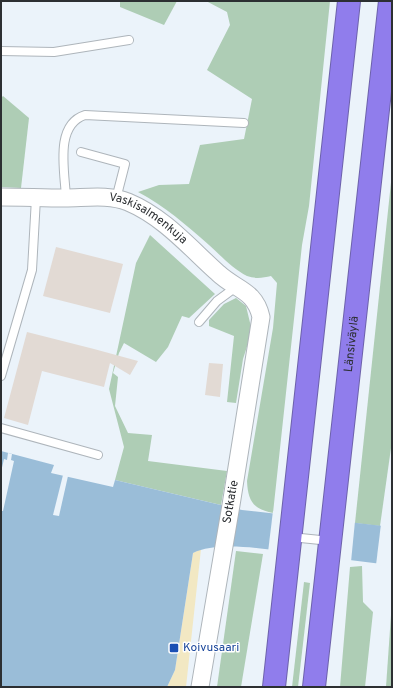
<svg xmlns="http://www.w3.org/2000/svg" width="393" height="688" font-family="Overpass,sans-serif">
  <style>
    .green { fill: #aecdb5 }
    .sand { fill: #f2e8c3 }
    .water { fill: #9abdd8 }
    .pier { fill: #ebf3fa }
    .building { fill: #e2dad4 }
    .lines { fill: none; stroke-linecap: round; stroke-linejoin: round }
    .lane-casing { stroke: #aeb5bb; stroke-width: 10 }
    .street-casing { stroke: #aeb5bb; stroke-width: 19 }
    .highway-casing { stroke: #6d62ab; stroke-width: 24 }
    .lane { stroke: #fff; stroke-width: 8 }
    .street { stroke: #fff; stroke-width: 17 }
    .highway { stroke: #907dec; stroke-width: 22 }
    .transit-dot { fill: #1a4fb4; stroke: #fff; stroke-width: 1.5 }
    .labels { text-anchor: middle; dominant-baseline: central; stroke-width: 3; stroke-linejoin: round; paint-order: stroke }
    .street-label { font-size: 12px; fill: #2c2f32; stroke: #fff }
    .transit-label { font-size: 12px; fill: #164399; stroke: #fff; text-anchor: start }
  </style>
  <rect width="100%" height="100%" fill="#ebf3fa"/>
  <!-- green -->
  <g class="green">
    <path d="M120 1H177L164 25 120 7Z"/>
    <path d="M206 1H330L309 206 302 245 273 513C253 509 248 501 247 481L273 328 277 283 271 276C263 278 255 279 247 276 233 269 220 255 209 245 186 225 165 206 138 192L159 185 189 184 200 145 244 139 252 99 207 70 230 25 227 12Z"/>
    <path d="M3 96 29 118 21 188 1 187V98Z"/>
    <path d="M392 173V441L380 526 355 523Z"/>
    <path d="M150 235 215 294 189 318 182 316 168 347 156 362 124 343 119 353 113 373 118 377 115 406 128 433 152 435 148 461 227 471 221 505 115 480 124 447 109 389 136 263Z"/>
    <path d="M236 298 246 306 252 331 243 359 236 403 227 402 234 336 209 326V320L224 304Z"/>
    <path d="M236 551 263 554 241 687H217Z"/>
    <path d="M362 566 363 602 373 612 365 687H340L350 567Z"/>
    <path d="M304 582 310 583 298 687H292Z"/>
    <path d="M391 615 392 687H386Z"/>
  </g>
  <!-- sand -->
  <path class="sand" d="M201 549 186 687H167L175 670 193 553Z"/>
  <!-- water -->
  <path class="water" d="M1 451 54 465 51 473 113 487 115 480 242 510 392 527 390 565C360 561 331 558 302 554 272 550 219 540 193 553L175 670 167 687H1Z"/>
  <!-- pier -->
  <g class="pier">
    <path d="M8 453 12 454 11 460 14 461 3 511H1V472L4 459 7 460Z"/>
    <path d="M63 475 68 476 59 516 53 515Z"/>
    <path d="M273 511 355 521 351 562 268 552Z"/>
    <path d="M381 524 392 525V568L376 565Z"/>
  </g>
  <!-- building -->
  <g class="building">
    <path d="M56 247 123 264 110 313 43 296Z"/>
    <path d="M27 332 94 349 138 361 130 375 110 363 104 387 42 371 28 425 4 418Z"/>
    <path d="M209 363 223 364 220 397 205 395Z"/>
  </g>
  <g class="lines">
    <!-- lane casing -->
    <g class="lane-casing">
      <g id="lane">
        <path d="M1 51 54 52 129 40"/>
        <path d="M81 152 125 164 116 199"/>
        <path d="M66 198C65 172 54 125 85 115L244 123"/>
        <path d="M199 322 217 301 236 287"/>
        <path d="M1 376 32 270 36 198"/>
        <path d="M1 428 98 455"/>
        <path d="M291 537 330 541"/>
      </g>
    </g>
    <!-- street casing -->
    <g class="street-casing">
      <g id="street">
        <path id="s1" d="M1 197C22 197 44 198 65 198 85 198 109 194 128 202 164 217 190 248 218 273 236 290 255 290 261 317L231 505 200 687"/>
      </g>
    </g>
    <!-- highway casing -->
    <g class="highway-casing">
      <g id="highway">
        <path d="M274 687 349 1"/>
        <path id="s2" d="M314 687 390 1"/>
      </g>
    </g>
    <!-- lane -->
    <use href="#lane" class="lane"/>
    <!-- street -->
    <use href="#street" class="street"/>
    <!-- highway -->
    <use href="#highway" class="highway"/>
  </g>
  <!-- markers -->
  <rect class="transit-dot" x="169" y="643" width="10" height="10" rx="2"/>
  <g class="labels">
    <!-- street labels -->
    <g class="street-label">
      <text stroke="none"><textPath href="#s1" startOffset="153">Vaskisalmenkuja</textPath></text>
      <text stroke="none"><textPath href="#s2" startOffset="345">Länsiväylä</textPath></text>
      <text transform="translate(231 502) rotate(-80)">Sotkatie</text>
    </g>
    <!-- transit labels -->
    <g class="transit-label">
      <text x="183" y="648">Koivusaari</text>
    </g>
  </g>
  <!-- border -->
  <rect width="393" height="688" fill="none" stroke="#2c2f32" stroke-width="4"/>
</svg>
